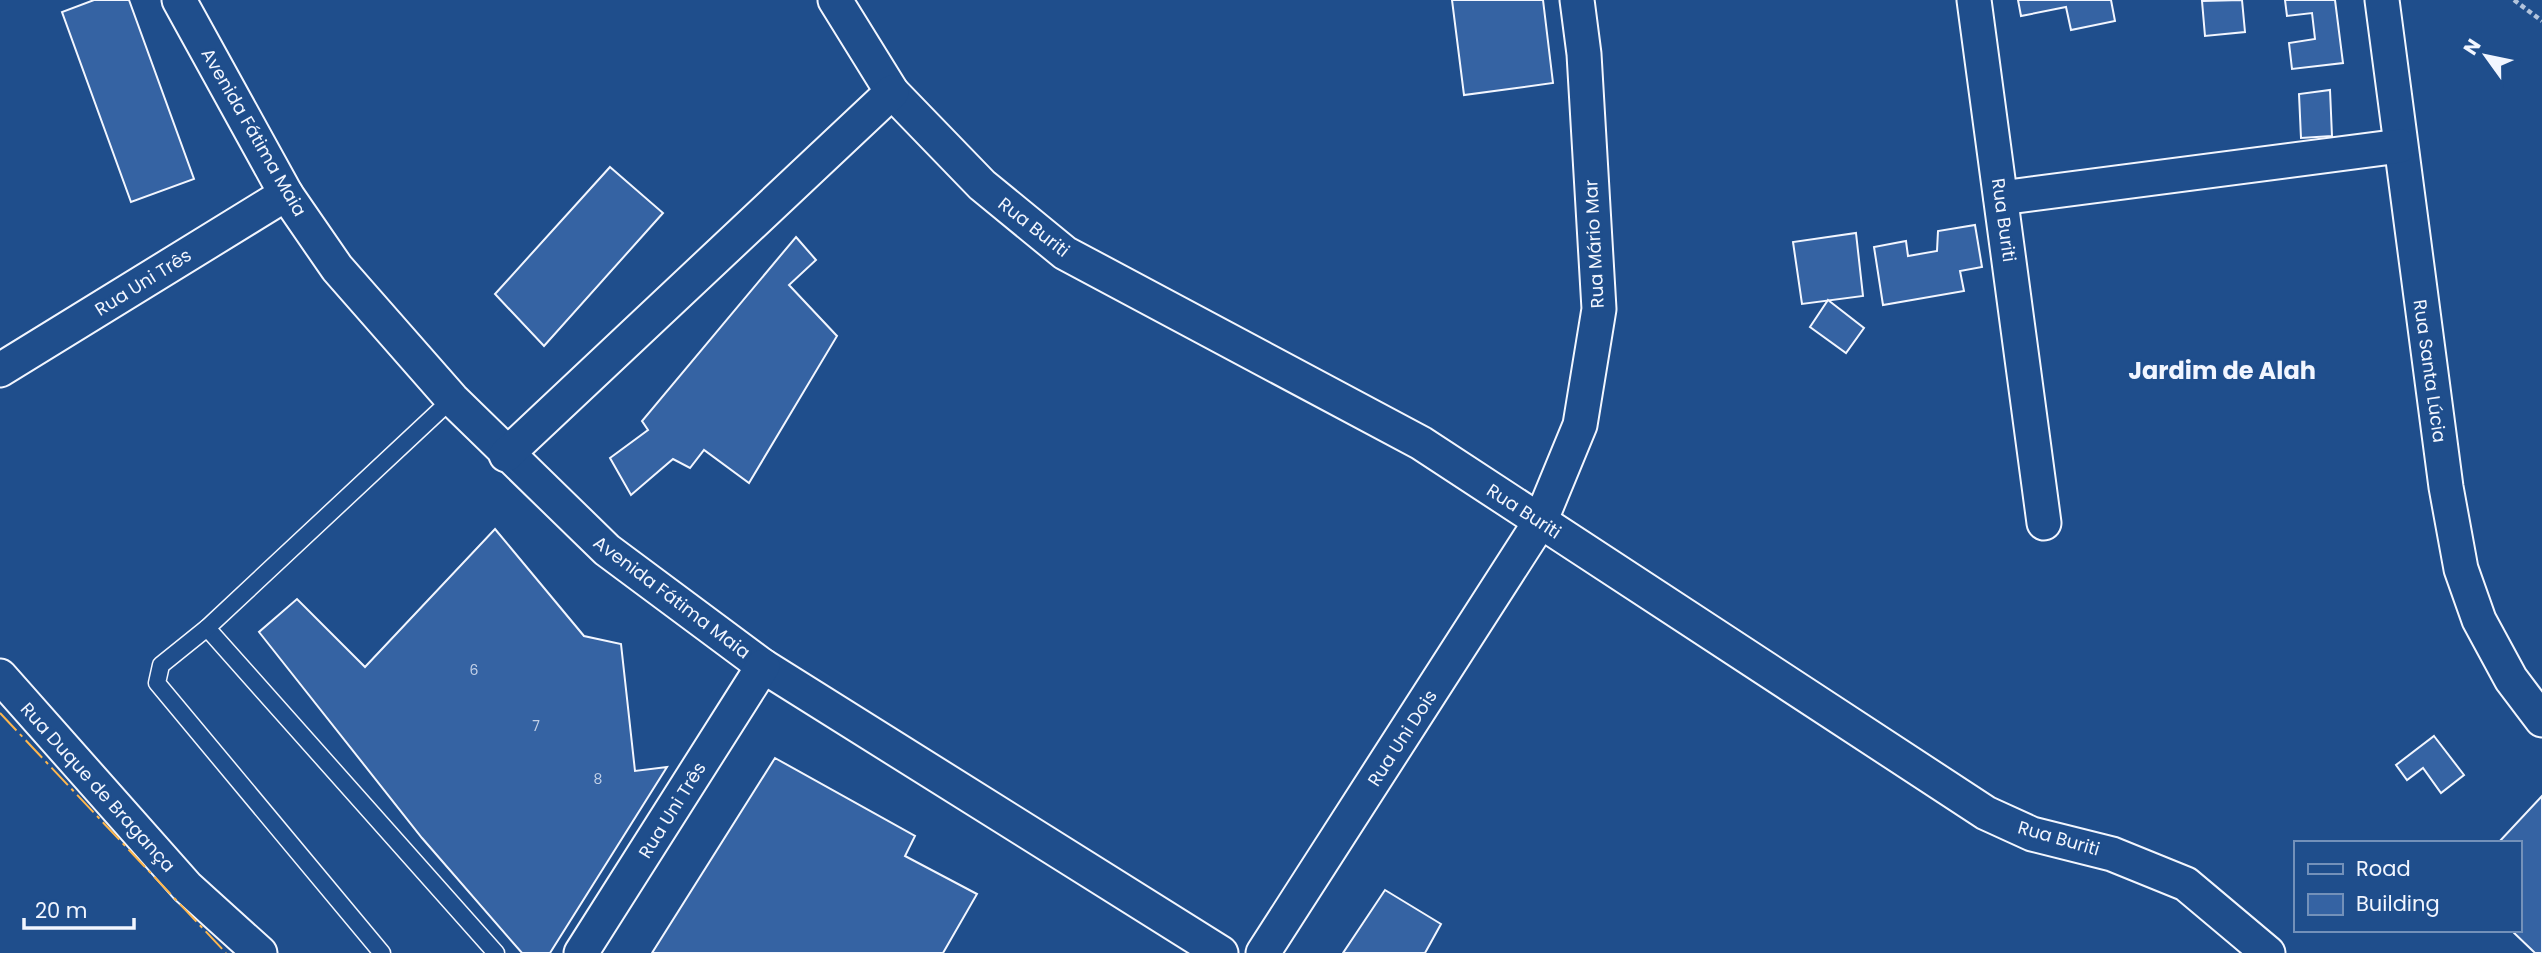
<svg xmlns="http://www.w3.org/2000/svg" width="2542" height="953" font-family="Poppins,sans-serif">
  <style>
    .building { fill: #3563a3; stroke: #f2f6ff; stroke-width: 2 }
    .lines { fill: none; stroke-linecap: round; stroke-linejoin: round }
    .service-casing { stroke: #f2f6ff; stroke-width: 19 }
    .minor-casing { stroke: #f2f6ff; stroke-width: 37 }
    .path { stroke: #b3c4dc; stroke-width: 4.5; stroke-dasharray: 5 3.5; stroke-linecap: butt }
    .service { stroke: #1f4e8c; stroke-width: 16 }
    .minor { stroke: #1f4e8c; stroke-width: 33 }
    .power { stroke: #ffb74d; stroke-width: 2; stroke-dasharray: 24 5 3.5 5; stroke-linecap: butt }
    .labels { text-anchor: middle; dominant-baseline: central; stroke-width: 5; stroke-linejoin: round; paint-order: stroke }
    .number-label { font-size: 14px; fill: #c3d1e8 }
    .street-label { font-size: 18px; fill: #f2f6ff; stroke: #1f4e8c }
    .district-label { font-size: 24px; font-weight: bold; fill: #f2f6ff; stroke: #1f4e8c }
  </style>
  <rect width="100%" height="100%" fill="#1f4e8c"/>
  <!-- building -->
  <g class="building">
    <path d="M94 0H129L194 179 131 202 62 12Z"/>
    <path d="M1452 0H1543L1553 83 1464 95Z"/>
    <path d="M2018 0H2111L2115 21 2071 30 2066 7 2021 16Z"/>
    <path d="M2242 0 2245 32 2205 36 2202 1Z"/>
    <path d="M2285 0H2335L2343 63 2292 69 2289 43 2315 39 2312 13 2287 16Z"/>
    <path d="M2330 90 2332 136 2301 138 2299 94Z"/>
    <path d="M610 167 663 213 544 346 495 294Z"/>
    <path d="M1975 225 1982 267 1960 271 1964 291 1883 305 1874 247 1906 241 1908 256 1937 251 1938 231Z"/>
    <path d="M1856 233 1863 296 1802 304 1793 242Z"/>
    <path d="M796 237 816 260 789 285 837 336 749 483 704 450 690 468 673 459 631 495 610 458 648 430 642 421Z"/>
    <path d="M1828 300 1864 328 1846 353 1810 327Z"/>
    <path d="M495 529 584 636 621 644 635 771 667 767 550 953H522L422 838 259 632 297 599 365 667Z"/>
    <path d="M2434 736 2464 775 2441 793 2423 768 2407 780 2396 765Z"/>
    <path d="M775 758 915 836 905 856 977 894 943 953H652Z"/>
    <path d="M2542 796V953H2535L2511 930H2519V843H2498Z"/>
    <path d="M1385 890 1441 924 1425 953H1343Z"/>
  </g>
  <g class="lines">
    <!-- service casing -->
    <g class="service-casing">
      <g id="service">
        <path d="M207 628 496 953"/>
        <path d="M382 953 157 683 161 665 207 628 452 399"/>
      </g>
    </g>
    <!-- minor casing -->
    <g class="minor-casing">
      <g id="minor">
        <path d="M179 0 286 194 337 268 452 399 607 550 763 666 1221 953"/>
        <path d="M835 0 892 92 982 185 1065 253 1421 443 1986 813 2032 834 2112 854 2186 884 2268 953"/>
        <path d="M1974 0 2044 523"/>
        <path d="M2382 0 2446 487 2461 569 2479 620 2511 679 2542 720"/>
        <path d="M2001 198 2400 146"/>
        <path d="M0 370 286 194"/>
        <path d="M506 455 892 92"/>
        <path d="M0 676 187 887 260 953"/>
        <path d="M581 953 763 666"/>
        <path d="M1263 953 1540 522 1580 425 1599 309 1584 54 1577 0"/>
      </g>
    </g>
    <!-- path -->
    <path class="path" d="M2514 0 2542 21"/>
    <!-- service -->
    <use href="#service" class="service"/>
    <!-- minor -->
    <use href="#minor" class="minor"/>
    <!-- power -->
    <path class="power" d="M0 713 226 953"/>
  </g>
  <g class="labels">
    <!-- number labels -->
    <g class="number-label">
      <text x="474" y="670">6</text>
      <text x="536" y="726">7</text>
      <text x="598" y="779">8</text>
    </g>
    <!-- street labels -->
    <g class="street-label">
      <text transform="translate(254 132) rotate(60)">Avenida Fátima Maia</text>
      <text transform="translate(2004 220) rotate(82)">Rua Buriti</text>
      <text transform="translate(1034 227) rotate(38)">Rua Buriti</text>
      <text transform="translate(1594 244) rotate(-93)">Rua Mário Mar</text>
      <text transform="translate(143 282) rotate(-32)">Rua Uni Três</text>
      <text transform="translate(2430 371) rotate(82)">Rua Santa Lúcia</text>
      <text transform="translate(1524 511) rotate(33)">Rua Buriti</text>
      <text transform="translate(672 597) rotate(37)">Avenida Fátima Maia</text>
      <text transform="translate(1402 738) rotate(-57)">Rua Uni Dois</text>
      <text transform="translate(98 787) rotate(48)">Rua Duque de Bragança</text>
      <text transform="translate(672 810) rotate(-58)">Rua Uni Três</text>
      <text transform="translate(2059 838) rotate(16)">Rua Buriti</text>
    </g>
    <!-- district labels -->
    <g class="district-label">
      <text x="2222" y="370">Jardim de Alah</text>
    </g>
  </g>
  <!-- legend -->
  <rect x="2294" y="841" width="228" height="91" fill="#1f4e8c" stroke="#7391ba" stroke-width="2"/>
  <rect x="2308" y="864" width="35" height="10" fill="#1f4e8c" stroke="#7391ba" stroke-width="2"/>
  <text x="2356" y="876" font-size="21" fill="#f2f6ff">Road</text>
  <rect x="2308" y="894" width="35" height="21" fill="#3563a3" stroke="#7391ba" stroke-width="2"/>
  <text x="2356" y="911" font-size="21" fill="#f2f6ff">Building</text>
  <!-- north arrow -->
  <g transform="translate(2486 56) rotate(303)" stroke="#1f4e8c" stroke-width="5" paint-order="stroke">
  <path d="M0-5L12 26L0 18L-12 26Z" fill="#f2f6ff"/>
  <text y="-10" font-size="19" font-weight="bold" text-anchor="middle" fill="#f2f6ff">N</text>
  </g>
  <!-- scale -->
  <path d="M24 918v10h110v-10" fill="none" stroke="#f2f6ff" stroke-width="3.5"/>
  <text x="35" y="918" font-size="21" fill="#f2f6ff" stroke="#1f4e8c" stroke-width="5" paint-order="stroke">20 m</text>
</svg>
